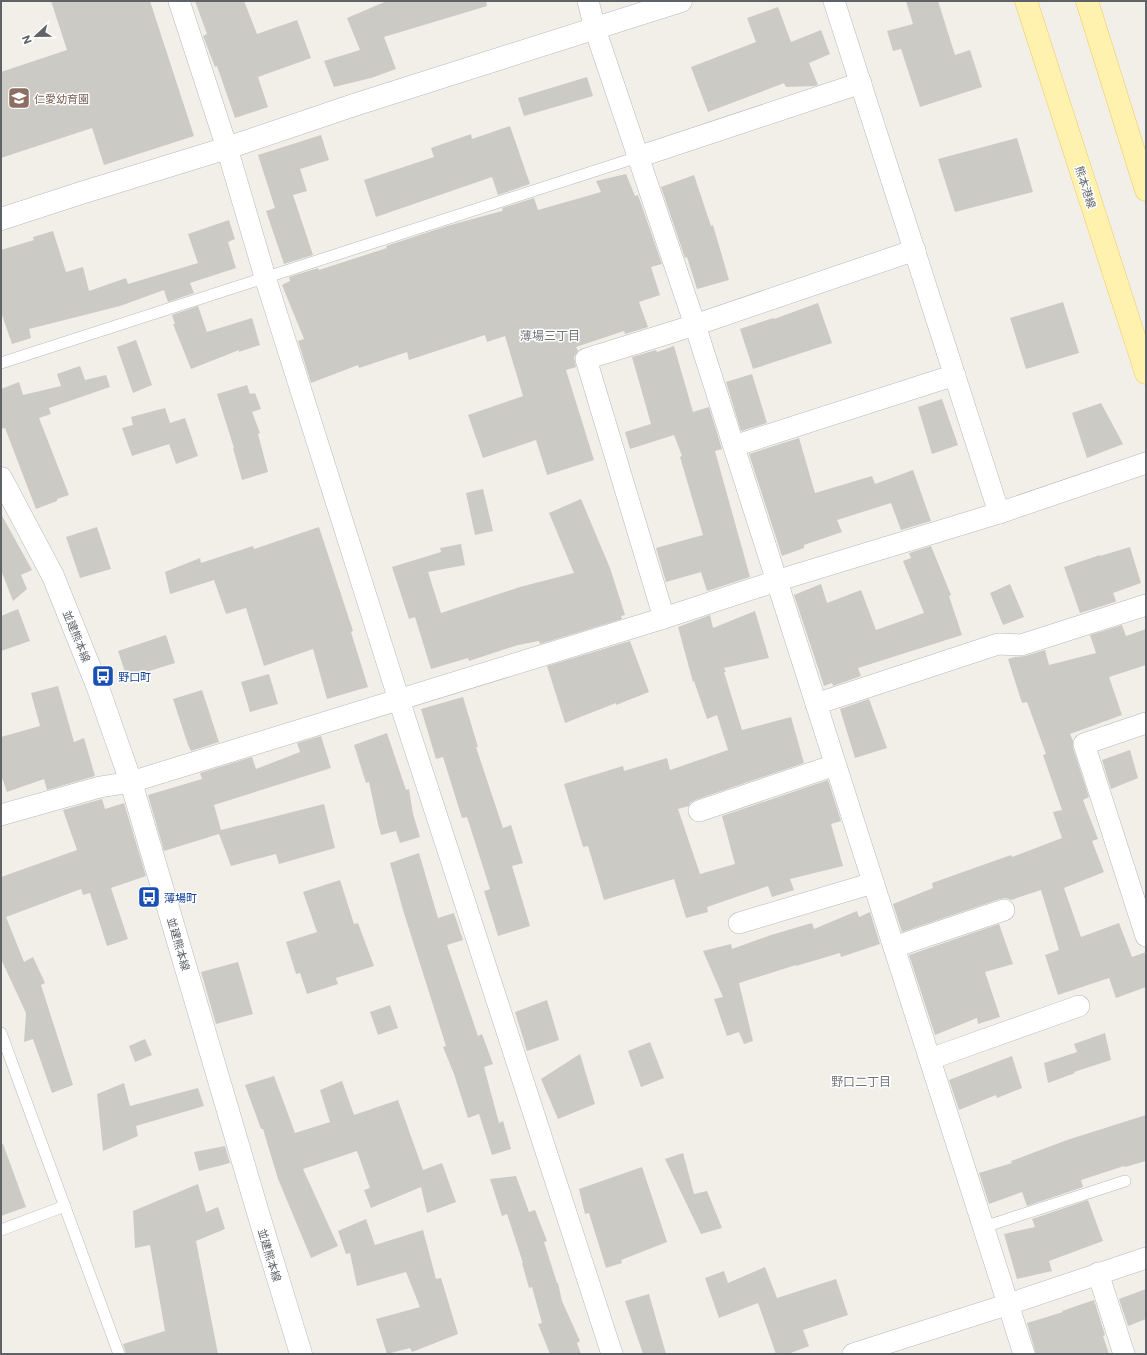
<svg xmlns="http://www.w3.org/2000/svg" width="1147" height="1355" font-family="Commissioner,'Noto Sans JP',sans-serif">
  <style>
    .building { fill: #cccac5 }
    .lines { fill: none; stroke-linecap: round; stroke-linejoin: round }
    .service-casing { stroke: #b5b8bc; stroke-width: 12 }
    .minor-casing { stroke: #b5b8bc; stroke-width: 22 }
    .tertiary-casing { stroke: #b5b8bc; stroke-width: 23 }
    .secondary-casing { stroke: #b6babf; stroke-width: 23 }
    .primary-casing { stroke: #f2c960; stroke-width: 23 }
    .service { stroke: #fff; stroke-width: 11 }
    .minor { stroke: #fff; stroke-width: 21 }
    .tertiary { stroke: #fff; stroke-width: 22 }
    .secondary { stroke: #fff; stroke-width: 22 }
    .primary { stroke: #fff2af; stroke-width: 22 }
    .labels { text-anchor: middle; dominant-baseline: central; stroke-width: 3; stroke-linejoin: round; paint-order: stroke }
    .education-label { font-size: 11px; fill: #785e54; stroke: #fff; text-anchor: start }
    .street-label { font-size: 11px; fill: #5f6368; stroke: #fff }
    .transit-label { font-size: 11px; fill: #164399; stroke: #fff; text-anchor: start }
    .neighbourhood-label { font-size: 12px; fill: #70757a; stroke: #fff }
  </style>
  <rect width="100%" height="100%" fill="#f1efe8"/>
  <!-- building -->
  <g class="building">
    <path d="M51 1H150L194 136 104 165 92 128 1 158V72L67 50Z"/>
    <path d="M195 1H244L257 34 297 20 311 58 258 77 268 107 235 118 217 66 215 67 203 36 207 34Z"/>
    <path d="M387 1H486L487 6 384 37 396 69 371 78 334 87 324 61 360 50 347 18Z"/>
    <path d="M906 1H938L955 55 970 50 982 87 920 107 901 49 893 51 887 31 913 24Z"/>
    <path d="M778 7 791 42 821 30 830 54 809 63 818 85 814 86 786 87 784 83 708 112 691 67 756 42 747 18Z"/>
    <path d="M587 77 593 96 524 116 518 98Z"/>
    <path d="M510 126 530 184 498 195 492 177 376 217 364 180 434 157 431 148 471 134 472 139Z"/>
    <path d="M321 135 329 160 300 169 307 191 293 195 313 255 284 264 266 211 275 208 258 155Z"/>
    <path d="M1017 138 1033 192 955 212 938 159Z"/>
    <path d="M626 174 635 196 638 195 662 264 651 267 660 295 639 302 648 327 625 334 624 331 576 347 578 351 574 357 576 367 566 370 594 460 547 475 536 440 483 458 468 415 523 396 505 336 487 342 485 335 409 360 407 352 359 368 358 365 311 383 298 341 304 339 282 285 290 281 289 277 318 268 319 270 387 248 386 246 447 226 502 211 503 210 502 208 534 198 538 210 601 192 596 181Z"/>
    <path d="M694 175 711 226 713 225 729 280 697 289 687 257 685 258 661 187Z"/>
    <path d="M229 220 235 239 228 242 236 268 190 283 194 293 168 302 164 290 120 306 29 329 31 338 12 344 1 312V250L34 240 33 237 53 231 66 272 83 267 89 291 126 278 128 284 198 263 188 234Z"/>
    <path d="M1063 302 1079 353 1026 369 1010 318Z"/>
    <path d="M818 303 832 343 753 369 740 329 773 318 774 319Z"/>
    <path d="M198 306 207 332 252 318 260 345 239 352V350L191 369 173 324H175L172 315Z"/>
    <path d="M136 340 152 385 133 393 117 347Z"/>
    <path d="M674 346 693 412 709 407 722 449 715 451 750 577 707 591 701 572 666 582 656 548 703 535 680 457 682 456 674 435 630 449 625 432 651 424 632 357 656 350 657 352Z"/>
    <path d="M80 366 85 380 106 375 110 387 49 408 51 414 39 418 69 495 57 499V501L36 509 5 428 1 429V389L19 382 23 395 61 386 57 374Z"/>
    <path d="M752 374 767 423 741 431 726 382Z"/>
    <path d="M247 385 250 394 255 393 261 409 252 412 260 433 258 434 268 472 242 480 233 448H234L217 394Z"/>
    <path d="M942 399 958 445 932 454 918 407Z"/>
    <path d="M1101 403 1123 444 1087 458 1072 413Z"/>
    <path d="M165 408 170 423 185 418 198 456 176 464 169 444 132 456 122 428 133 425 131 417Z"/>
    <path d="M799 438 815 493 872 476 875 484 913 470 931 521 901 530 891 503 837 520 842 532 804 545V548L782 556 749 454Z"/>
    <path d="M483 489 493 531 475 535 466 493Z"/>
    <path d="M581 499 610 568 625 615 621 616 622 619 540 644 539 641 518 645 469 661 468 658 431 669 415 617 409 619 392 567 441 552 440 548 461 544 465 565 428 572 441 613 520 587 574 573 549 513Z"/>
    <path d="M1 514 32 570 21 575 27 589 13 601 1 570Z"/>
    <path d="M97 527 111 569 80 578 66 537Z"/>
    <path d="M319 527 353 631 351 632 368 687 327 699 313 649 264 666 246 608 226 614 214 580 170 594 165 572 200 558 201 563 253 546 254 549Z"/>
    <path d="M931 546 951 595 949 596 962 635 858 668 861 676 833 686 832 683 824 686 794 595 821 584 827 603 861 590 876 630 924 613 903 561 911 558 909 553Z"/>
    <path d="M1130 547 1141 583 1113 593 1116 601 1115 602 1080 613 1064 567 1100 555V556Z"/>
    <path d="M1010 584 1024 617 1003 625 990 593Z"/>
    <path d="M18 609 30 641 1 651V616Z"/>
    <path d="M755 611 769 658 724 668 726 672H724L742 730 791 717 804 763 695 800 690 803 689 806 678 809 700 874 735 864 722 816 828 780 841 821 831 824 843 866 790 879 794 890 772 897 768 886 707 907 708 912 686 918 674 879 604 900 588 846 583 847 564 784 623 766 624 771 667 758 670 770 728 750 717 715 707 719 694 681 693 682 678 627 710 615 713 628Z"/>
    <path d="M1122 625 1126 636 1146 629V665L1109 677 1122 715 1070 734 1073 741V748L1089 797 1083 800 1098 839 1092 841 1104 872 1064 888 1081 937 1119 923 1132 957 1146 952V987L1116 998 1109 978 1058 995 1045 955 1059 950 1041 890 1011 900 1006 898 1000 899 902 932 893 904 933 888 932 883 1011 855 1012 857 1062 838 1053 812 1062 810 1043 755 1046 754 1027 702 1022 703 1008 659 1015 657 1025 656 1045 650 1049 665 1096 653 1090 635Z"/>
    <path d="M166 635 175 663 127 678 118 651Z"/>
    <path d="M630 641 649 692 616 705V703L565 723 547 666Z"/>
    <path d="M269 674 278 704 250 712 241 682Z"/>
    <path d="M58 686 74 742 84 738 95 776 47 790 44 779 7 792 1 775V737L40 726 31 693Z"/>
    <path d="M202 690 219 742 191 751 188 745 173 699Z"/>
    <path d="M463 697 478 747H476L503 828 511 825 523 863 512 866 530 926 498 936 484 891 490 889 467 817 462 818 443 757 436 759 421 709Z"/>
    <path d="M869 699 887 748 855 758 840 709Z"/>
    <path d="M387 733 406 790 409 789 413 814 420 837 400 843 396 831 381 835 378 824 369 782 366 783 354 745Z"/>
    <path d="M321 736 331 768 214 805 221 830 324 804 335 848 279 864 276 854 231 866 219 834 164 851 148 795 202 779 200 773 252 757 256 769 300 752 297 743Z"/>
    <path d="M1130 750 1138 778 1111 789 1102 760Z"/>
    <path d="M102 799 105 809 124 803 146 876 111 888 128 939 107 946 90 893 83 895 81 889 6 917 24 962 33 957 45 983 41 985 73 1085 52 1093 33 1039 24 1042 26 1013 1 959V877L77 850 63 810Z"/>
    <path d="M419 853 438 918 454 913 463 940 447 945 478 1036 482 1034 493 1064 484 1067 499 1123 503 1121 511 1149 492 1155 479 1114 468 1118 454 1074 443 1047 446 1046 403 910 390 863Z"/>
    <path d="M340 880 354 924 358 923 374 966 336 978 338 984 307 994 300 973 296 974 286 942 317 932 303 892Z"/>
    <path d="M857 911 859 917 870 912 880 944 841 957 840 953 796 966V965L739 983 753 1041 744 1044 739 1032 727 1036 714 999 723 997 703 951 731 944 732 949 771 935 812 923 814 929Z"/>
    <path d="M999 924 1013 964 985 972 1000 1017 978 1024 977 1018 935 1035 909 955Z"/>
    <path d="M238 962 253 1014 216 1024 201 972Z"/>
    <path d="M547 1000 559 1040 527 1051 515 1012Z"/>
    <path d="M390 1005 398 1028 378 1035 370 1012Z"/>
    <path d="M1105 1033 1111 1060 1074 1072 1075 1073 1048 1083 1044 1063 1077 1052 1074 1044Z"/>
    <path d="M145 1039 152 1055 135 1062 129 1046Z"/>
    <path d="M650 1042 664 1078 641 1087 628 1051Z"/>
    <path d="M580 1054 595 1104 558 1119 541 1079Z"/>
    <path d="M1012 1056 1022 1088 997 1098 996 1095 959 1110 949 1080Z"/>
    <path d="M274 1076 295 1133 330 1122 320 1090 342 1081 354 1115 398 1100 423 1170 442 1163 456 1202 427 1213 421 1187 371 1208 364 1190 370 1188 357 1151 303 1169 338 1246 311 1258 278 1179 263 1129H261L245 1085Z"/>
    <path d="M124 1083 130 1106 198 1088 204 1106 136 1126 138 1136 103 1151 97 1094Z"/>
    <path d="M1146 1115V1161L1125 1167 1124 1166 1081 1180 1083 1187 1027 1206 1022 1192 989 1204 979 1173 1012 1163 1011 1161 1067 1140Z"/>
    <path d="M3 1144 26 1207 1 1216V1145Z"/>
    <path d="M225 1146 230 1163 199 1171 194 1152Z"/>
    <path d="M683 1153 694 1194 707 1191 722 1228 701 1234 665 1159Z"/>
    <path d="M642 1167 667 1242 621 1260 622 1263 606 1268 589 1213 585 1214 579 1189Z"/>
    <path d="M516 1176 529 1212 535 1210 547 1241 544 1242 557 1283H558L562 1301 580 1341 577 1343 581 1354H550L538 1324 542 1323 532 1287 529 1288 522 1263H523L507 1214 502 1216 490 1179Z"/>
    <path d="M198 1184 206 1212 218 1207 225 1229 196 1241 218 1354H126L123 1344 165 1331 150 1245 135 1248 133 1211Z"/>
    <path d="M1088 1200 1103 1241 1049 1261 1052 1271 1017 1279 1004 1234 1035 1227 1032 1219Z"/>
    <path d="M366 1219 375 1245 423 1230 436 1279 441 1278 458 1334 412 1352 410 1348 387 1354 376 1319 420 1307 406 1272 357 1286 350 1253 346 1254 338 1231Z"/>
    <path d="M765 1267 777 1298 836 1279 848 1315 803 1330 809 1346 788 1354H776L758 1303 719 1318 705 1278 724 1271 728 1283Z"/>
    <path d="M1146 1289V1319L1128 1326 1119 1299Z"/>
    <path d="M649 1294 666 1354H643L625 1301Z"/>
    <path d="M1094 1300 1105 1335 1103 1336 1109 1354H1036L1027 1323 1063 1312 1062 1311Z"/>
  </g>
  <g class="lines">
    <!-- service casing -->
    <g class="service-casing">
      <g id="service">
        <path d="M1 363 638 157"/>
        <path d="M1 1033 119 1354"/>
        <path d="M984 1227 1125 1181"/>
        <path d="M1 1230 65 1206"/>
      </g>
    </g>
    <!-- minor casing -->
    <g class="minor-casing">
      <g id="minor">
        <path d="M179 1 227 148 265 277 399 700 612 1354"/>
        <path d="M588 1 595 29 695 325 1024 1354"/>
        <path d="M834 1 999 513"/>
        <path d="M638 157 861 83"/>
        <path d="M734 446 955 375"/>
        <path d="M664 618 586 359 695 325 915 250"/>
        <path d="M816 704 998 644 1021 645 1146 605"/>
        <path d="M1146 723 1084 744 1146 936"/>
        <path d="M699 811 835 765"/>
        <path d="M1 815 100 787 131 782 664 618 776 581 999 513 1146 463"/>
        <path d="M739 923 873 883"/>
        <path d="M894 947 1004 910"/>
        <path d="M930 1059 1079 1006"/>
        <path d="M1098 1273 1124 1354"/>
        <path d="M853 1354 1009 1304 1146 1258"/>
      </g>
    </g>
    <!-- tertiary casing -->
    <g class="tertiary-casing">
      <path id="tertiary" d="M1 219 81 193 227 148 354 105 681 1"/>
    </g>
    <!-- secondary casing -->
    <g class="secondary-casing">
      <path id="secondary" d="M1 478 53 576 98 688 131 782 259 1216 301 1354"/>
    </g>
    <!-- primary casing -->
    <g class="primary-casing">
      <g id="primary">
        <path d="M1026 1 1146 373"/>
        <path d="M1087 1 1146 190"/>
      </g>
    </g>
    <!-- service -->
    <use href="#service" class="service"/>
    <!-- minor -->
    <use href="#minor" class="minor"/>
    <!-- tertiary -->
    <use href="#tertiary" class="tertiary"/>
    <!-- secondary -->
    <use href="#secondary" class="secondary"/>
    <!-- primary -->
    <use href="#primary" class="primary"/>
  </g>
  <!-- icons -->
  <defs>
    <g id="school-square" transform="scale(1.15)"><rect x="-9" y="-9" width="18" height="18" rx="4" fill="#8d6e63" stroke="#fff"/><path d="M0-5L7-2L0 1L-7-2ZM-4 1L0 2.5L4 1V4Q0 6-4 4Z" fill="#fff"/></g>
    <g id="bus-square" transform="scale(1.15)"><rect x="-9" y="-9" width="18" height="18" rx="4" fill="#1a4fb4" stroke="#fff"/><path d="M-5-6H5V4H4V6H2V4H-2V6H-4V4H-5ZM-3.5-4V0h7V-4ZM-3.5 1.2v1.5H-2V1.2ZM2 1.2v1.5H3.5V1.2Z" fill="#fff"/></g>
  </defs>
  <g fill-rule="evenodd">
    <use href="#school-square" x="19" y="98"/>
    <use href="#bus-square" x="103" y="676"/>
    <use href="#bus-square" x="149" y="897"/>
  </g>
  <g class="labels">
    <!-- education labels -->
    <g class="education-label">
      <text x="34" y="98">仁愛幼育園</text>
    </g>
    <!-- street labels -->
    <g class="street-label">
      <text transform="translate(1086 187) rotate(72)">熊本港線</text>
      <text transform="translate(77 636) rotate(68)">並建熊本線</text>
      <text transform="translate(179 944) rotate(74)">並建熊本線</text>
      <text transform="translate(270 1255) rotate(73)">並建熊本線</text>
    </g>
    <!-- transit labels -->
    <g class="transit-label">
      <text x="118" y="676">野口町</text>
      <text x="164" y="897">薄場町</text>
    </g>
    <!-- neighbourhood labels -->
    <g class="neighbourhood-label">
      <text x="550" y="335">薄場三丁目</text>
      <text x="861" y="1081">野口二丁目</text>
    </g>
  </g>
  <!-- border -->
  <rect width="1147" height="1355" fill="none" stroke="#5f6368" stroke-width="4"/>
  <!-- north arrow -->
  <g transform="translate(36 36) rotate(248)" stroke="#ffffff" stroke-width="3" paint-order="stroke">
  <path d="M0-3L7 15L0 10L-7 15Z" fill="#5f6368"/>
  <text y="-6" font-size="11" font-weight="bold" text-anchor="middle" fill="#5f6368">N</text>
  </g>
</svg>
